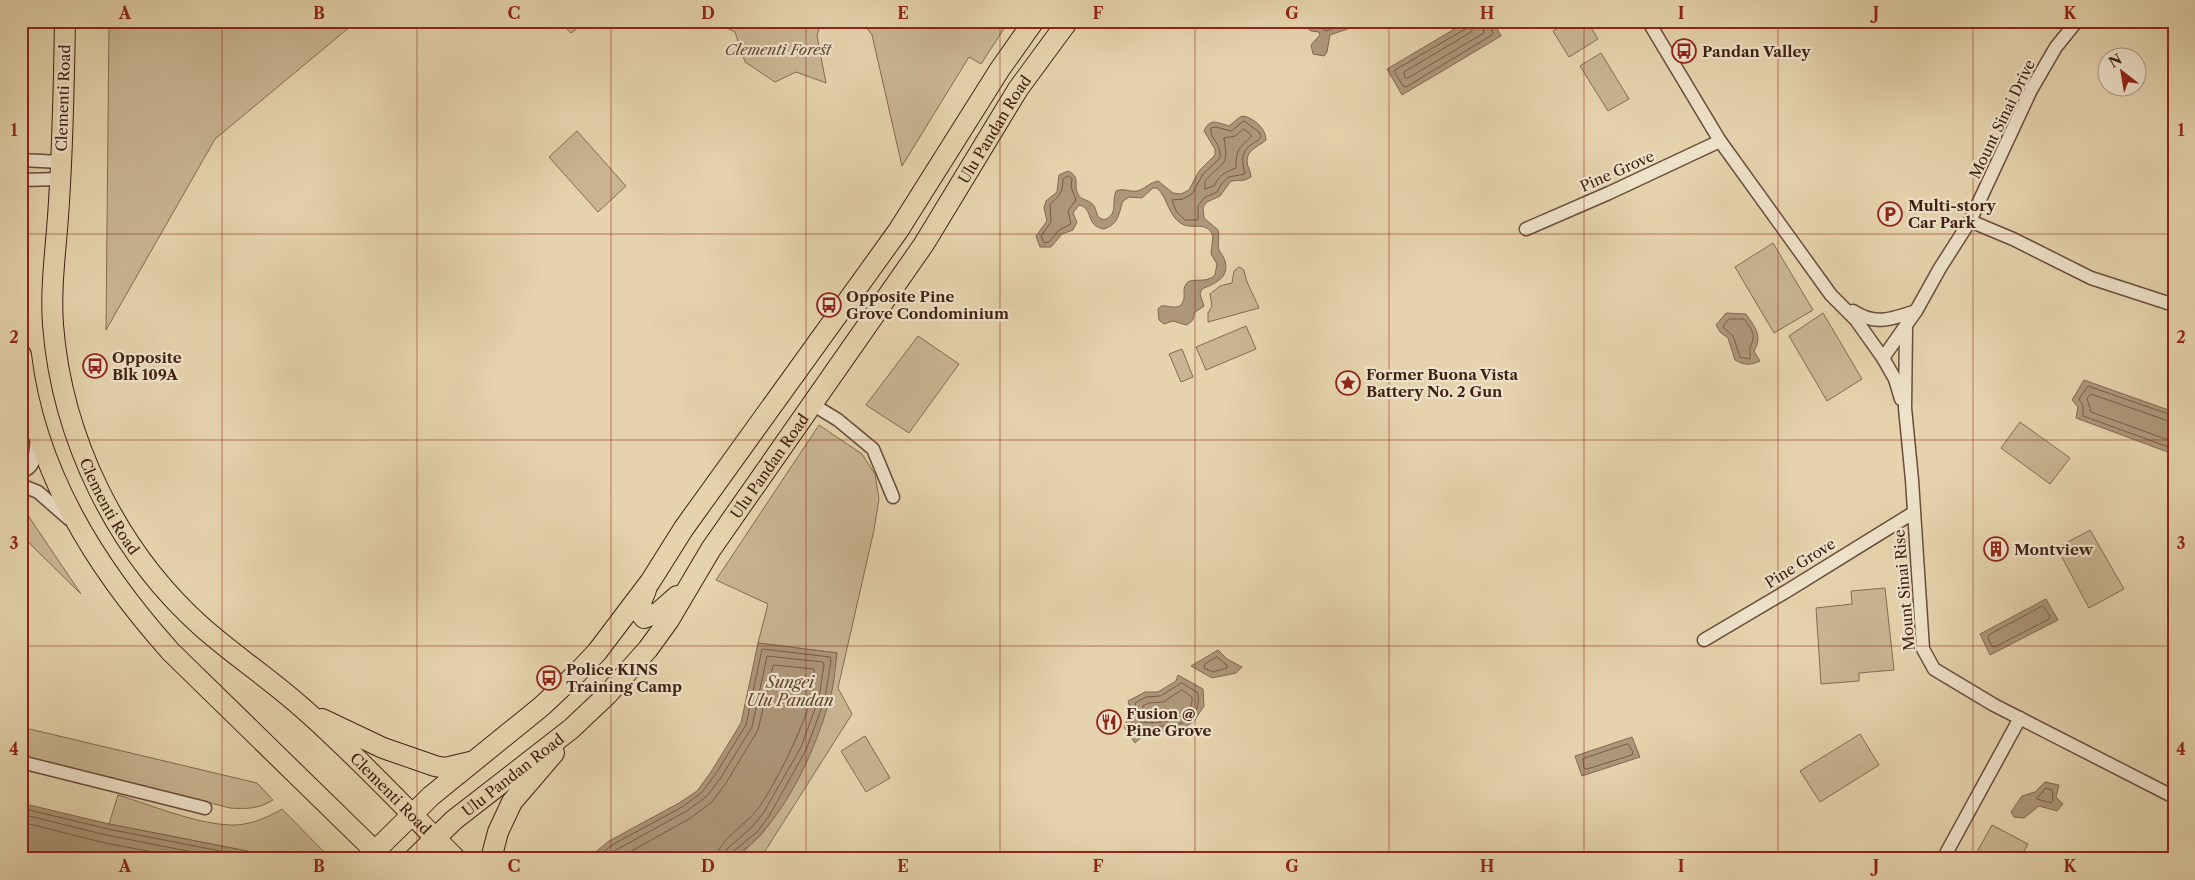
<svg xmlns="http://www.w3.org/2000/svg" width="2195" height="880" font-family="'Libre Caslon Text',serif">
  <style>
    .green { fill: #c9b593; stroke: #846a53 }
    .water { fill: #ad9679; stroke: #816750 }
    .lines { fill: none; stroke-linecap: round; stroke-linejoin: round }
    .shore { stroke: #765b46; stroke-width: 1 }
    .street-casing { stroke: #694d3a; stroke-width: 15 }
    .primary-casing { stroke: #402013; stroke-width: 22 }
    .street { stroke: #eee2ca; stroke-width: 12 }
    .primary { stroke: #e5d3ad; stroke-width: 20 }
    .grid { fill: none; stroke: #8f2418; stroke-width: 1; stroke-opacity: 0.55 }
    .labels { text-anchor: middle; dominant-baseline: central; stroke-width: 4.5; stroke-linejoin: round; paint-order: stroke }
    .park-label { font-size: 15px; font-style: italic; fill: #624533; stroke: #eee2ca }
    .poi-label { font-size: 15px; font-weight: bold; fill: #402013; stroke: #eee2ca; text-anchor: start }
    .street-label { font-size: 15px; fill: #402013; stroke: #eee2ca }
    .water-label { font-size: 16px; font-style: italic; fill: #614332; stroke: #eee2ca }
    .neatline { fill: none; stroke: #8f2418; stroke-width: 2 }
    .grid-label { font-size: 16px; text-anchor: middle; font-weight: bold; fill: #8f2418 }
  </style>
  <rect width="100%" height="100%" fill="#e5d3ad"/>
  <filter id="stains"><feTurbulence type="fractalNoise" baseFrequency=".004" numOctaves="4"/><feColorMatrix values="0 0 0 0 .2 0 0 0 0 .09 0 0 0 0 .02 0 0 0 .5 -.17"/></filter>
  <radialGradient id="worn" r=".72"><stop offset=".6" stop-color="#630" stop-opacity="0"/><stop offset="1" stop-color="#630" stop-opacity=".3"/></radialGradient>
  <!-- green -->
  <g class="green">
    <path d="M109 21H357L215 139 106 330Z"/>
    <path d="M559 21H587L571 33Z"/>
    <path d="M713 21H821L817 36 826 83 796 72 775 82 745 62 735 32Z"/>
    <path d="M862 21H1009L981 64 969 57 902 166 872 35Z"/>
    <path d="M1570 21H1587L1598 39 1569 57 1553 31Z"/>
    <path d="M1601 53 1629 99 1608 111 1580 66Z"/>
    <path d="M577 131 626 186 598 212 549 157Z"/>
    <path d="M1773 243 1813 310 1774 333 1735 267Z"/>
    <path d="M1239 267 1244 270C1246 284 1254 295 1259 308L1208 322V313L1212 306 1210 294 1220 286 1232 283 1234 271Z"/>
    <path d="M1823 313 1862 379 1827 401 1789 336Z"/>
    <path d="M1246 326 1256 349 1206 370 1196 347Z"/>
    <path d="M918 336 959 364 909 433 866 405Z"/>
    <path d="M1182 349 1193 377 1181 382 1169 354Z"/>
    <path d="M2020 422 2070 458 2050 484 2001 448Z"/>
    <path d="M819 425 862 454 875 474 879 499 874 530 838 688 852 714 760 859H731L743 852 761 835 773 819 811 752 837 653 758 643 768 604 716 580Z"/>
    <path d="M21 505 81 594 21 535Z"/>
    <path d="M2090 530 2124 589 2089 608 2057 548Z"/>
    <path d="M1885 588 1894 670 1859 673V681L1821 684 1816 608 1852 604 1851 591Z"/>
    <path d="M21 727 257 783 273 800C259 809 246 809 230 808L28 757 21 754Z"/>
    <path d="M1860 734 1879 765 1820 802 1800 771Z"/>
    <path d="M865 736 890 778 866 792 841 751Z"/>
    <path d="M118 795C154 806 193 823 230 825 248 826 267 818 282 809L331 859H288L109 824Z"/>
    <path d="M1992 825 2028 844 2020 859H1973Z"/>
  </g>
  <!-- water -->
  <g class="water">
    <path d="M1308 21H1334L1338 23 1341 21H1360L1356 26 1330 35 1327 52 1324 56 1313 54 1311 45 1320 35 1319 32 1311 31 1307 28Z"/>
    <path d="M1468 21H1493L1501 36 1402 95 1387 69Z"/>
    <path d="M1244 116C1255 119 1266 129 1266 140 1259 147 1247 149 1247 161 1247 167 1251 171 1251 177L1245 180 1231 181 1220 196 1207 202 1203 207 1204 218 1218 230C1220 237 1217 244 1219 250 1221 254 1224 257 1225 261 1230 279 1213 284 1202 289L1200 294 1204 306 1194 313C1194 320 1192 322 1186 325L1173 321 1164 324 1159 320 1158 309 1161 306C1168 305 1173 309 1180 306 1188 298 1181 291 1186 284 1191 276 1205 285 1215 275L1217 264 1211 254 1213 236C1207 220 1193 230 1182 224 1168 216 1168 198 1157 188H1153L1142 198 1129 197 1123 201C1118 214 1120 223 1104 229 1085 226 1094 208 1079 205L1073 213 1077 222 1073 230 1062 234 1051 247H1040L1036 236 1047 221 1044 208 1046 201 1057 192 1059 175 1068 171C1081 177 1073 184 1078 194 1081 201 1090 199 1094 206 1096 209 1097 214 1098 217L1104 220C1119 214 1111 203 1116 191 1124 187 1132 194 1140 190 1147 187 1149 183 1158 181L1173 193 1181 194 1189 190 1199 171 1215 155V149L1204 131C1210 117 1218 123 1229 126L1240 117Z"/>
    <path d="M1726 313 1746 314C1755 327 1763 336 1754 351L1760 361C1750 366 1744 365 1735 360L1728 338 1720 332 1716 325Z"/>
    <path d="M2084 380 2174 412 2173 454 2076 418 2078 407 2072 400Z"/>
    <path d="M2046 599 2058 620 1990 655 1980 634Z"/>
    <path d="M758 643 837 653C835 669 834 687 829 702 813 756 781 828 731 859H587L609 841 679 803 697 791 711 772 741 723Z"/>
    <path d="M1218 650 1227 659 1242 667 1236 673 1212 678 1191 666Z"/>
    <path d="M1178 675 1203 689 1204 706 1194 721 1183 729 1146 733 1135 743 1124 727 1131 711 1128 701 1145 692H1158L1176 681Z"/>
    <path d="M1632 737 1640 757 1582 776 1575 756Z"/>
    <path d="M2045 782 2059 785 2056 797 2063 804 2057 811 2039 806 2024 818 2014 817 2011 812 2022 796 2035 792Z"/>
    <path d="M21 803 109 824 288 859H21Z"/>
  </g>
  <g class="lines">
    <!-- shore -->
    <g class="shore">
      <path d="M1312 21 1313 26 1320 27 1326 31 1354 21"/>
      <path d="M1470 21 1467 28 1395 70V73L1403 86 1406 87 1492 35 1493 33 1489 21"/>
      <path d="M1476 21 1471 32 1404 72 1405 78H1408L1484 33 1482 21"/>
      <path d="M1244 121 1259 132 1261 136C1259 141 1256 141 1252 144 1240 152 1242 162 1245 174L1229 177 1222 183 1217 192 1204 198 1198 206V220H1185L1176 211 1172 200 1183 199 1192 194 1203 174 1220 158C1222 143 1209 139 1211 128L1216 127 1231 131Z"/>
      <path d="M1244 129 1252 136C1239 148 1236 149 1236 168 1225 172 1219 175 1214 186L1205 189V181C1223 160 1229 169 1224 138L1235 136Z"/>
      <path d="M1069 176 1072 179 1071 187 1076 200 1068 211 1071 224 1059 230 1049 242 1044 243 1041 236 1051 222 1050 204C1060 196 1063 192 1063 179Z"/>
      <path d="M1729 319H1744C1753 332 1756 333 1750 348 1749 353 1751 355 1750 359L1740 357 1733 336 1723 327Z"/>
      <path d="M2174 416 2088 386 2079 399 2083 406V416L2174 449"/>
      <path d="M2174 423 2091 394 2087 398 2091 412 2174 442"/>
      <path d="M2043 606 2050 616 2049 619 1995 647 1992 646 1988 638 1989 635Z"/>
      <path d="M1217 657 1227 665V668L1213 672 1204 668 1205 664Z"/>
      <path d="M1182 683 1198 693C1202 739 1156 717 1138 734H1135L1130 726 1136 713 1135 703 1146 697 1160 696Z"/>
      <path d="M1182 690 1192 697C1194 722 1157 724 1140 722L1143 706 1148 703 1163 702Z"/>
      <path d="M1628 744 1633 752 1632 755 1587 769 1584 768 1583 759Z"/>
      <path d="M2046 788 2052 790 2053 801 2051 803 2037 799Z"/>
      <path d="M21 808 108 829 261 859"/>
      <path d="M21 814 106 835 228 859"/>
      <path d="M21 822 105 843 189 859"/>
      <path d="M595 859 612 845 682 807 701 793 715 775 746 725 762 649 830 657 831 660 825 699 806 750 769 816 757 832 731 853 729 859"/>
      <path d="M605 859 616 850 685 812 706 797 720 779 752 727 767 656 823 662 824 665 819 698 801 747 764 812 752 827 727 849 723 859"/>
      <path d="M617 859 689 819 712 802 726 783 758 730 773 665 814 669C822 695 774 788 757 810 746 824 716 843 716 859"/>
    </g>
    <!-- street casing -->
    <g class="street-casing">
      <g id="street">
        <path d="M1648 21 1720 141 1831 295 1856 320 1883 358 1895 379 1901 399"/>
        <path d="M21 160 61 162"/>
        <path d="M21 180 60 179"/>
        <path d="M1970 221 2013 239 2091 278 2174 305"/>
        <path d="M1526 229 1609 193 1720 141"/>
        <path d="M1853 311C1875 326 1892 319 1916 311"/>
        <path d="M1906 327 1905 408 1912 480 1923 649 1934 669 1994 705 2174 797"/>
        <path d="M1883 358 1916 311 1940 268 1970 221 2031 90 2056 47 2077 21"/>
        <path d="M812 404 838 420 873 449 893 497"/>
        <path d="M21 472C37 467 35 452 37 439"/>
        <path d="M21 485 38 492 69 519"/>
        <path d="M1704 640 1787 591 1913 513"/>
        <path d="M21 762 205 808"/>
        <path d="M1943 859 2020 718"/>
      </g>
    </g>
    <!-- primary casing -->
    <g class="primary-casing">
      <g id="primary">
        <path id="s1" d="M65 21C64 81 63 141 59 201 57 242 50 284 53 325 62 439 117 551 202 627 236 657 273 681 307 712 359 758 407 810 456 859"/>
        <path d="M21 355C35 471 95 567 171 652L383 859"/>
        <path d="M646 590 638 610 644 618 659 612 677 596"/>
        <path d="M322 719 383 748 435 766 445 768 470 762"/>
        <path d="M375 851 431 796 542 706 577 673 597 652 650 582 684 528 898 231 1000 69 1034 21"/>
        <path id="s2" d="M414 859 454 820 571 729 607 695 648 649 669 620 711 549 924 244 1018 89 1068 21"/>
        <path d="M491 859 498 832 512 802 554 753"/>
      </g>
    </g>
    <!-- street -->
    <use href="#street" class="street"/>
    <!-- primary -->
    <use href="#primary" class="primary"/>
  </g>
  <!-- grid -->
  <path class="grid" d="M222 21V859M417 21V859M611 21V859M806 21V859M1000 21V859M1195 21V859M1389 21V859M1584 21V859M1778 21V859M1973 21V859M21 234H2174M21 440H2174M21 646H2174"/>
  <!-- icons -->
  <defs>
    <g id="bus-ring" transform="scale(1.25)"><circle r="9.5" fill="#eee2ca" stroke="#8f2418" stroke-width="1.5"/><path d="M-5-6H5V4H4V6H2V4H-2V6H-4V4H-5ZM-3.5-4V0h7V-4ZM-3.5 1.2v1.5H-2V1.2ZM2 1.2v1.5H3.5V1.2Z" fill="#8f2418"/></g>
    <g id="parking-ring" transform="scale(1.25)"><circle r="9.5" fill="#eee2ca" stroke="#8f2418" stroke-width="1.5"/><path d="M-3.5-5.5H1a3.5 3.5 0 0 1 0 7H-1V5.5H-3.5ZM-1-3.4V-.6H.8a1.4 1.4 0 0 0 0-2.8Z" fill="#8f2418"/></g>
    <g id="sight-ring" transform="scale(1.25)"><circle r="9.5" fill="#eee2ca" stroke="#8f2418" stroke-width="1.5"/><path d="M0-6L1.8-2.2L6-1.7L2.9 1.2L3.7 5.4L0 3.3L-3.7 5.4L-2.9 1.2L-6-1.7L-1.8-2.2Z" fill="#8f2418"/></g>
    <g id="building-ring" transform="scale(1.25)"><circle r="9.5" fill="#eee2ca" stroke="#8f2418" stroke-width="1.5"/><path d="M-4-6H4V6H1V3H-1V6H-4ZM-2.5-4.3h1.7v1.8h-1.7ZM.8-4.3h1.7v1.8H.8ZM-2.5-1h1.7V.8h-1.7ZM.8-1h1.7V.8H.8Z" fill="#8f2418"/></g>
    <g id="restaurant-ring" transform="scale(1.25)"><circle r="9.5" fill="#eee2ca" stroke="#8f2418" stroke-width="1.5"/><path d="M-5-6h1v4h1v-4h1v4h1v-4h1v5L-1.5 .5V6h-2V.5L-5-1ZM5-6V6H3V1.5H1.5Q1.5-4 5-6Z" fill="#8f2418"/></g>
  </defs>
  <g fill-rule="evenodd">
    <use href="#bus-ring" x="1684" y="51"/>
    <use href="#parking-ring" x="1890" y="214"/>
    <use href="#bus-ring" x="829" y="305"/>
    <use href="#bus-ring" x="95" y="366"/>
    <use href="#sight-ring" x="1348" y="383"/>
    <use href="#building-ring" x="1996" y="549"/>
    <use href="#bus-ring" x="549" y="678"/>
    <use href="#restaurant-ring" x="1109" y="722"/>
  </g>
  <g class="labels">
    <!-- park labels -->
    <g class="park-label">
      <text x="778" y="49">Clementi Forest</text>
    </g>
    <!-- poi labels -->
    <g class="poi-label">
      <text x="1702" y="51">Pandan Valley</text>
      <text x="1908" y="205">Multi-story<tspan x="1908" dy="17">Car Park</tspan></text>
      <text x="846" y="296">Opposite Pine<tspan x="846" dy="17">Grove Condominium</tspan></text>
      <text x="112" y="357">Opposite<tspan x="112" dy="17">Blk 109A</tspan></text>
      <text x="1366" y="374">Former Buona Vista<tspan x="1366" dy="17">Battery No. 2 Gun</tspan></text>
      <text x="2014" y="549">Montview</text>
      <text x="566" y="669">Police KINS<tspan x="566" dy="17">Training Camp</tspan></text>
      <text x="1126" y="713">Fusion @<tspan x="1126" dy="17">Pine Grove</tspan></text>
    </g>
    <!-- street labels -->
    <g class="street-label">
      <text transform="translate(63 98) rotate(-88)">Clementi Road</text>
      <text transform="translate(2002 119) rotate(-64)">Mount Sinai Drive</text>
      <text stroke="none"><textPath href="#s2" startOffset="940">Ulu Pandan Road</textPath></text>
      <text transform="translate(1617 171) rotate(-24)">Pine Grove</text>
      <text stroke="none"><textPath href="#s2" startOffset="535">Ulu Pandan Road</textPath></text>
      <text stroke="none"><textPath href="#s1" startOffset="496">Clementi Road</textPath></text>
      <text transform="translate(1800 563) rotate(-32)">Pine Grove</text>
      <text transform="translate(1904 590) rotate(-95)">Mount Sinai Rise</text>
      <text stroke="none"><textPath href="#s2" startOffset="130">Ulu Pandan Road</textPath></text>
      <text stroke="none"><textPath href="#s1" startOffset="901">Clementi Road</textPath></text>
    </g>
    <!-- water labels -->
    <g class="water-label">
      <text x="790" y="682">Sungei<tspan x="790" dy="18">Ulu Pandan</tspan></text>
    </g>
  </g>
  <!-- margin -->
  <rect width="2195" height="880" fill="none" stroke="#e5d3ad" stroke-width="55"/>
  <!-- north arrow -->
  <g transform="translate(2122 72) rotate(329)"><circle r="24" fill="#eee2ca" stroke="#a89481"/>
  <path d="M0-4L9 19L0 12L-9 19Z" fill="#8f2418"/>
  <text y="-8" font-size="14" font-weight="bold" text-anchor="middle" fill="#402013">N</text>
  </g>
  <rect x="28" y="28" width="2140" height="824" class="neatline"/>
  <g class="grid-label">
    <text x="125" y="19">A</text>
    <text x="319" y="19">B</text>
    <text x="514" y="19">C</text>
    <text x="708" y="19">D</text>
    <text x="903" y="19">E</text>
    <text x="1098" y="19">F</text>
    <text x="1292" y="19">G</text>
    <text x="1487" y="19">H</text>
    <text x="1681" y="19">I</text>
    <text x="1876" y="19">J</text>
    <text x="2070" y="19">K</text>
    <text x="14" y="136">1</text>
    <text x="2181" y="136">1</text>
    <text x="14" y="343">2</text>
    <text x="2181" y="343">2</text>
    <text x="14" y="549">3</text>
    <text x="2181" y="549">3</text>
    <text x="14" y="755">4</text>
    <text x="2181" y="755">4</text>
    <text x="125" y="872">A</text>
    <text x="319" y="872">B</text>
    <text x="514" y="872">C</text>
    <text x="708" y="872">D</text>
    <text x="903" y="872">E</text>
    <text x="1098" y="872">F</text>
    <text x="1292" y="872">G</text>
    <text x="1487" y="872">H</text>
    <text x="1681" y="872">I</text>
    <text x="1876" y="872">J</text>
    <text x="2070" y="872">K</text>
  </g>
  <rect width="100%" height="100%" filter="url(#stains)"/>
  <rect width="100%" height="100%" fill="url(#worn)"/>
</svg>
